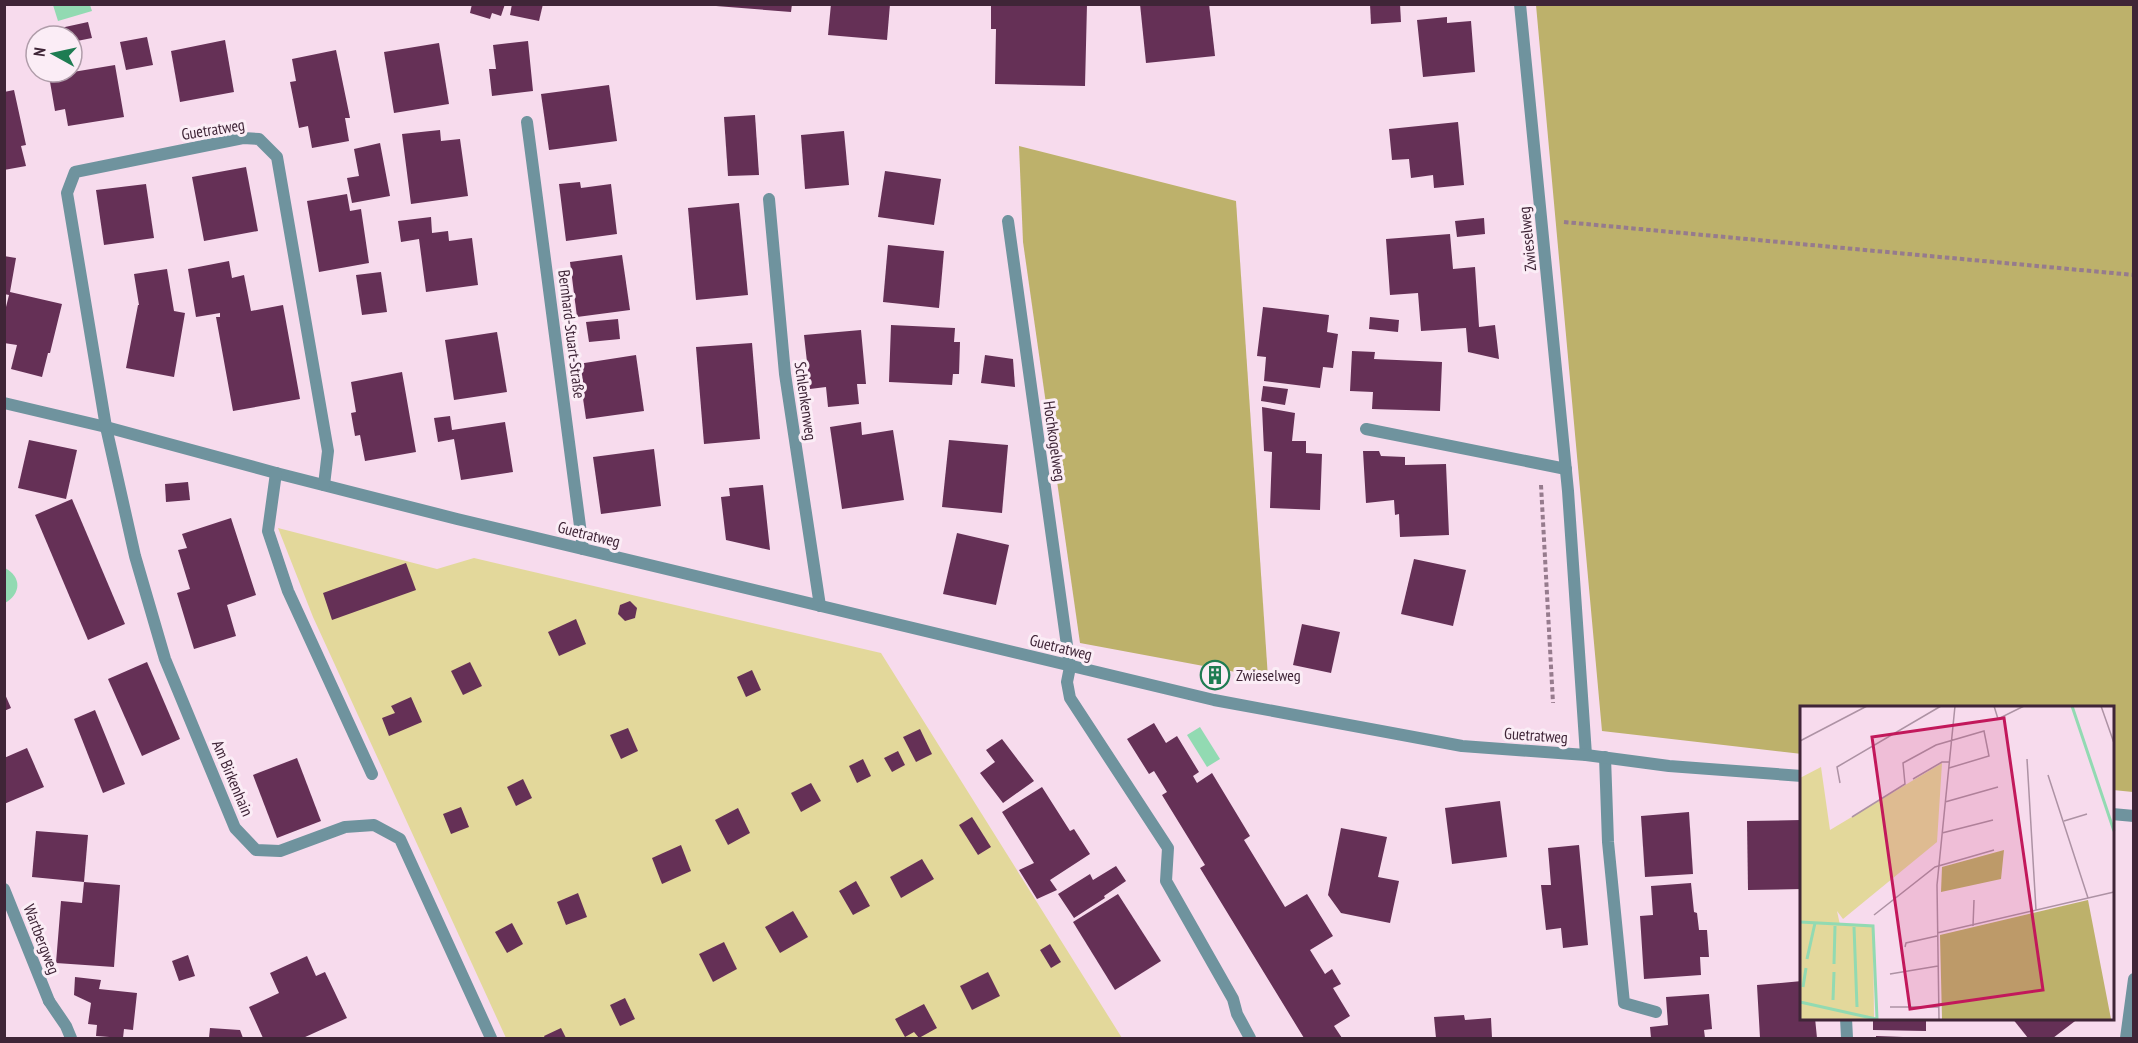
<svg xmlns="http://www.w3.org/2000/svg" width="2138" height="1043" font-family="'PT Sans Narrow',sans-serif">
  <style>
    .green { fill: #e3d89b }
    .forest { fill: #bdb16b }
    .water { fill: #92dab2 }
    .building { fill: #653056 }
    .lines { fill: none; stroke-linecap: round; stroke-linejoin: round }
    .path { stroke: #967b8d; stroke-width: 4; stroke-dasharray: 4.5 3; stroke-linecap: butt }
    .lane { stroke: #6f939e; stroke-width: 12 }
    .street { stroke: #6f939e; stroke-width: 12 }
    .labels { text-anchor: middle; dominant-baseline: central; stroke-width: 6; stroke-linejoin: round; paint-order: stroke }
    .street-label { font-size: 16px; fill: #3f2537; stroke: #fbedf6 }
    .poi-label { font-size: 16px; fill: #3f2537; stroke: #fbedf6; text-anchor: start }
    .inset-river { fill: none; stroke: #92dab2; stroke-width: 3 }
    .inset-road { fill: none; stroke: #ad92a4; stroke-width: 1.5 }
    .view { fill: #c2185b; fill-opacity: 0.15; stroke: #c2185b; stroke-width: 3 }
    .inset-edge { fill: none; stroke: #3f2537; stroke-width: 3 }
  </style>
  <rect width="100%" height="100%" fill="#f7dbed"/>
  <!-- green -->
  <path class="green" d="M278 528 437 569 474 558 881 653 1122 1038H506L313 617Z"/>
  <!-- forest -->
  <g class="forest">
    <path d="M1536 5H2133V792L2113 790 2112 707H1802V754L1602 731Z"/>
    <path d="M1019 146 1236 201 1268 678 1080 643 1023 242Z"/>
  </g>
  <!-- water -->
  <g class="water">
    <path d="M53 5H90L92 11 58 21Z"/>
    <path d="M5 568C22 577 21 594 5 603Z"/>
    <path d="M1200 727 1220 759 1207 767 1187 735Z"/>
  </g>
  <!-- building -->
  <g class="building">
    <path d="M472 4H505L501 16 492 13 490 19 470 13Z"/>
    <path d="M512 4H543L539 21 510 15Z"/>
    <path d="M716 4H792L791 12 716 6Z"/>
    <path d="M831 4H890L887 40 828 35Z"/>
    <path d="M991 4H1087L1085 86 995 84 996 29H991Z"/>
    <path d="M1140 4H1209L1215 56 1146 63Z"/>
    <path d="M1370 4H1400L1401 22 1371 24Z"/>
    <path d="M1447 17V23L1471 21 1475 72 1423 77 1417 20Z"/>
    <path d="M88 22 92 38 72 42V36H43L42 32Z"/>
    <path d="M147 37 153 65 126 70 120 42Z"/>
    <path d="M225 40 234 92 180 102 171 51Z"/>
    <path d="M528 41 533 91 492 96 489 69H496L493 45Z"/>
    <path d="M439 43 449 104 394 113 384 52Z"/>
    <path d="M336 50 350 118H345L349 141 312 148 308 126 299 128 290 82 296 81 292 59Z"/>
    <path d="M115 65 124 117 68 126 65 109 55 111 49 76Z"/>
    <path d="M609 85 617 141 549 150 541 94Z"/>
    <path d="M14 90 26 145 21 146 26 166 4 170V92Z"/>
    <path d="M755 115 759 175 728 176 724 117Z"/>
    <path d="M1458 122 1464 185 1434 188 1433 175 1411 178 1409 159 1392 160 1389 129Z"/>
    <path d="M440 130 441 141 460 139 468 196 411 204 402 134Z"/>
    <path d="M844 131 849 185 805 189 801 135Z"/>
    <path d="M380 143 390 196 352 203 347 178 359 176 354 149Z"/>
    <path d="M246 167 258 231 204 241 192 177Z"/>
    <path d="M885 171 941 179 934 225 878 217Z"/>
    <path d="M580 182 581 188 611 184 617 234 566 241 559 184Z"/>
    <path d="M146 184 154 238 104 245 96 190Z"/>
    <path d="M347 194 350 211 361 209 369 263 319 272 307 201Z"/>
    <path d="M739 203 748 295 696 300 688 208Z"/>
    <path d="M431 217 432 233 448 231 449 241 472 238 478 285 426 292 419 239 401 242 398 221Z"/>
    <path d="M1484 218 1485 234 1457 237 1455 221Z"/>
    <path d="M1450 234 1453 269 1475 267 1479 327 1495 325 1499 359 1468 352 1466 328 1421 331 1418 293 1390 295 1386 239Z"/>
    <path d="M888 245 944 251 939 308 883 302Z"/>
    <path d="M622 255 630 310 577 317 570 262Z"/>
    <path d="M4 256 16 258 10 292 62 304 50 353H48L42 377 11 369 17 345 4 343V315L9 295 4 294Z"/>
    <path d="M229 261 232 278 244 275 251 311 283 305 300 399 233 411 216 317H220V313L196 317 188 269Z"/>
    <path d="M167 269 174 311 185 313 174 377 126 368 138 305H139L134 274Z"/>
    <path d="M381 272 387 312 362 315 356 275Z"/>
    <path d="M1263 307 1329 315 1327 332 1338 334 1333 368 1323 367 1320 388 1264 381 1266 357 1257 356Z"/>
    <path d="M1370 317 1399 320 1398 332 1369 329Z"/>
    <path d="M618 319 620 339 589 342 586 322Z"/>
    <path d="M891 325 955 328 954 342H960L959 374H953L952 385 889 382Z"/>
    <path d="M861 330 866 384H857L859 404 828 407 826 387 810 389 804 335Z"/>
    <path d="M497 332 507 392 454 400 445 340Z"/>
    <path d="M752 343 760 439 704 444 696 347Z"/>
    <path d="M1352 351 1375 352 1374 359 1442 362 1440 411 1372 409 1373 392 1350 391Z"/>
    <path d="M636 355 644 411 586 419 578 364Z"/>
    <path d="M985 355 1013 359 1015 387 981 383Z"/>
    <path d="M402 372 416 452 365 461 360 435 355 436 351 413 356 412 351 382Z"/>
    <path d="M1263 386 1288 389 1285 405 1261 401Z"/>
    <path d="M1262 407 1295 413 1292 441H1306V453L1322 454 1320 510 1270 508 1272 452 1264 451Z"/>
    <path d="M450 416 452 430 505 422 513 472 461 480 454 439 438 442 434 418Z"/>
    <path d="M861 422 862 435 893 430 904 500 842 509 830 427Z"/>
    <path d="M29 440 77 450 66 499 18 488Z"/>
    <path d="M949 440 1008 445 1002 513 942 507Z"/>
    <path d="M654 449 661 506 601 514 593 457Z"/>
    <path d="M1363 451H1379L1381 456 1405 457V465L1446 464 1449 535 1400 537 1399 514 1395 515 1394 500 1366 503Z"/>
    <path d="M188 482 190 500 166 502 165 484Z"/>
    <path d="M763 485 770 550 726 540 721 497 730 496 729 488Z"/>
    <path d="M72 499 125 624 88 640 35 515Z"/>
    <path d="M231 518 256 595 227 605 236 636 194 649 177 593 190 589 178 550 187 548 182 534Z"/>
    <path d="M957 533 1009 545 996 605 943 594Z"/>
    <path d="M1414 559 1466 570 1453 626 1401 614Z"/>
    <path d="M406 563 416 590 332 620 323 593Z"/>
    <path d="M630 601 637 608 635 618 625 621 618 614 620 605Z"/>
    <path d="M576 619 586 644 559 656 548 632Z"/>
    <path d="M1302 624 1340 632 1331 673 1293 665Z"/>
    <path d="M147 662 180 739 142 756 108 679Z"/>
    <path d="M470 662 482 686 463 695 451 671Z"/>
    <path d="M752 670 761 690 746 697 737 677Z"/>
    <path d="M1209 671 1223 674V680L1207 676Z"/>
    <path d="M4 692 11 708 4 711Z"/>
    <path d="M411 697 422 722 389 736 382 718 395 713 391 706Z"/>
    <path d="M95 710 125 784 103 793 74 719Z"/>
    <path d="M1154 723 1166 743 1177 736 1199 772 1193 776 1197 783 1212 773 1250 836 1244 840 1285 907 1307 894 1333 936 1310 950 1325 974 1332 969 1341 984 1333 988 1350 1016 1334 1026 1342 1038H1304L1200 868 1205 865 1162 795 1167 792 1154 771 1149 774 1127 739Z"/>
    <path d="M628 728 638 751 621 759 610 735Z"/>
    <path d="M920 729 932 754 916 762 903 737Z"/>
    <path d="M1002 739 1034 781 1003 803 980 773 995 762 986 750Z"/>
    <path d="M27 748 44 787 4 804V758Z"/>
    <path d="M898 751 905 765 892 772 884 758Z"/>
    <path d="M297 758 321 821 277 838 253 775Z"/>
    <path d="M863 759 871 776 857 783 849 766Z"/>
    <path d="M523 779 532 798 516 806 507 787Z"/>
    <path d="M811 783 821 801 801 812 791 793Z"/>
    <path d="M1042 787 1070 831 1074 829 1090 854 1050 880 1057 890 1037 899 1019 870 1034 863 1002 812Z"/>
    <path d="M1500 801 1507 857 1452 864 1445 808Z"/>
    <path d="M461 807 469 827 451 834 443 814Z"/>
    <path d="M738 808 750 833 728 845 715 820Z"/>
    <path d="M1689 812 1693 874 1645 877 1641 816Z"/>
    <path d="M972 817 991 847 978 855 959 825Z"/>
    <path d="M1802 820V889L1748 890 1747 821Z"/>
    <path d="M1341 828 1387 837 1378 877 1399 881 1390 923 1341 913 1328 895Z"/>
    <path d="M36 831 88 835 84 882 32 877Z"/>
    <path d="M681 845 691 871 662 884 652 858Z"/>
    <path d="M1579 845 1588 945 1563 948 1561 928 1546 930 1541 885H1551L1548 848Z"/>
    <path d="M922 859 934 879 901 898 890 877Z"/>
    <path d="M1116 866 1126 881 1104 896 1105 898 1074 918 1058 894 1090 874 1093 880Z"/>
    <path d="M856 881 870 906 853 915 839 891Z"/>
    <path d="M84 882 120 885 114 967 56 963 61 901 82 903Z"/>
    <path d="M1691 883 1694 912 1697 913 1699 930H1707L1709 957H1700L1701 975 1644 979 1640 916 1653 915 1651 886Z"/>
    <path d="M578 893 587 917 566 925 557 902Z"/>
    <path d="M1118 894 1161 961 1115 990 1073 922Z"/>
    <path d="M793 911 808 937 780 953 765 927Z"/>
    <path d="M512 923 523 944 507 953 495 932Z"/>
    <path d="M724 942 737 969 713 982 699 954Z"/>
    <path d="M1050 944 1061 962 1051 968 1040 950Z"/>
    <path d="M188 955 195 976 179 981 172 961Z"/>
    <path d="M307 956 316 976 325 972 347 1018 303 1038H263L249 1007 279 993 270 973Z"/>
    <path d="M988 972 1000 996 972 1010 960 986Z"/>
    <path d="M75 977 101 980 99 989 137 993 133 1030 124 1029 123 1038 96 1036 97 1025 88 1024 91 1003 74 995Z"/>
    <path d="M1802 981V1018H1815L1817 1038H1760L1757 985Z"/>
    <path d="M1709 994 1712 1029 1704 1030 1705 1038H1651L1650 1027 1668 1025 1666 997Z"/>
    <path d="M625 998 635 1019 620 1026 610 1005Z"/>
    <path d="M924 1004 937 1028 919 1038 914 1032 905 1037 895 1019Z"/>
    <path d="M1464 1015 1465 1020 1491 1018 1492 1038H1436L1434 1017Z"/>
    <path d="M1873 1018H1926V1031L1873 1030Z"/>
    <path d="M2012 1018H2079L2053 1038H2028Z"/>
    <path d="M210 1028 240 1030 243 1038H209Z"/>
    <path d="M561 1028 566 1038H545L544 1036Z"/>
    <path d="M1876 1036 1903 1037V1038H1876Z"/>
  </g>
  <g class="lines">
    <!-- path -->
    <g class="path">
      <path d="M1564 222 2134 275"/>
      <path d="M1541 485 1553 703"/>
    </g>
    <!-- lane -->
    <g class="lane">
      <path d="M527 122 583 549"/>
      <path d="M1366 429 1566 469"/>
      <path d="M1070 667 1067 682 1070 698 1168 848 1166 881 1233 999 1237 1014 1250 1038"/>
      <path d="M1605 757 1608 842 1624 1003 1656 1012"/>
      <path d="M49 1001 66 1026 71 1038"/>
      <path d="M1846 1018 1847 1038"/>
      <path d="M2126 1038 2134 979"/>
    </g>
    <!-- street -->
    <g class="street">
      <path d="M1520 4 1568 491 1586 755"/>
      <path d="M769 199 785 374 820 606"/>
      <path d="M1008 221 1070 667"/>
      <path d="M4 403 106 427 276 473 457 519 1214 700 1462 746 1586 755 1669 766 1802 776"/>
      <path d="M276 473 268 531 288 591 372 774"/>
      <path d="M324 485 328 451 277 157 259 139 243 138 75 172 67 193 106 427 135 556 165 659 235 828 256 850 280 851 345 827 374 825 400 839 491 1038"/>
      <path d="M2112 814 2134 816"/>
      <path d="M4 889 49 1001"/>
    </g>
  </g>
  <!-- icons -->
  <defs>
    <g id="building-ring" transform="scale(1.5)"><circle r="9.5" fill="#fbedf6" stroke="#1e7c52" stroke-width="1.5"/><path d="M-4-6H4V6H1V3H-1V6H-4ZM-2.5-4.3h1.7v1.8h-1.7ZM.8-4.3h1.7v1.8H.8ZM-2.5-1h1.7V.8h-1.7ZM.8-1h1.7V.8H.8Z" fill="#1e7c52"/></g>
  </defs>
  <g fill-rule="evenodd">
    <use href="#building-ring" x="1215" y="675"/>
  </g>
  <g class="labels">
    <!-- street labels -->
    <g class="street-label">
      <text transform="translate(213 129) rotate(-9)">Guetratweg</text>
      <text transform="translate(1527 239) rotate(-96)">Zwieselweg</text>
      <text transform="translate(572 334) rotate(83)">Bernhard-Stuart-Straße</text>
      <text transform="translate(806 401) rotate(82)">Schlenkenweg</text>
      <text transform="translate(1055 441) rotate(82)">Hochkogelweg</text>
      <text transform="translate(589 534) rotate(14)">Guetratweg</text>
      <text transform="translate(1061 647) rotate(14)">Guetratweg</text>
      <text transform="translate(1536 735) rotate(4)">Guetratweg</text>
      <text transform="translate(233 778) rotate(67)">Am Birkenhain</text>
      <text transform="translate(42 939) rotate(69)">Wartbergweg</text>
    </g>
    <!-- poi labels -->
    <g class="poi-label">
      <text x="1236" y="675">Zwieselweg</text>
    </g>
  </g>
  <!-- overview -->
  <g transform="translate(1800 706)">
    <rect width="314" height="314" fill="#f7dbed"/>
    <path d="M142 57 137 136 43 213 37 205 40 219 73 220 74 313H0V72L21 61 30 124Z" fill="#e3d89b"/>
    <path d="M204 144 201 173 141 186 142 161ZM288 194 311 313H142L140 229Z" fill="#bdb16b"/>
    <path class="inset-river" d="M272 0 314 125M0 216 73 220 77 313M54 221 57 301M7 253 15 217M34 258 35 220M3 281 6 262M33 294 34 266M0 296 76 313"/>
    <path class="inset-road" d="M194 0 198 13 224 0M301 0 314 37M0 35 67 0M227 53 236 204M248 69 288 192M113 73 142 56H149M40 77 37 61 141 0M145 96 198 81M52 111 105 78 103 57 136 39 184 25 189 50 149 62M264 115 287 108M142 127 193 114M74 209 135 161 194 144M173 220 174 194M137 227 314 186M105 241 106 237 137 230M90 268 138 260M90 301H139M139 313 137 179 155 0"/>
    <path class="view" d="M204 12 243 284 110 303 72 31Z"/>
    <rect width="314" height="314" class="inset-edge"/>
  </g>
  <!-- border -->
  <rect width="2138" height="1043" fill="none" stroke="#3f2537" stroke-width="12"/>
  <!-- north arrow -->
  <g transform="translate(54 54) rotate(278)"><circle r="28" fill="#fbedf6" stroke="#b09daa" stroke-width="1.5"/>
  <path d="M0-4.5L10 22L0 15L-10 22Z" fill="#1e7c52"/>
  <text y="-9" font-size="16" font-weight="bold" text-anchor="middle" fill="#3f2537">N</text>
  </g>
</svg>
